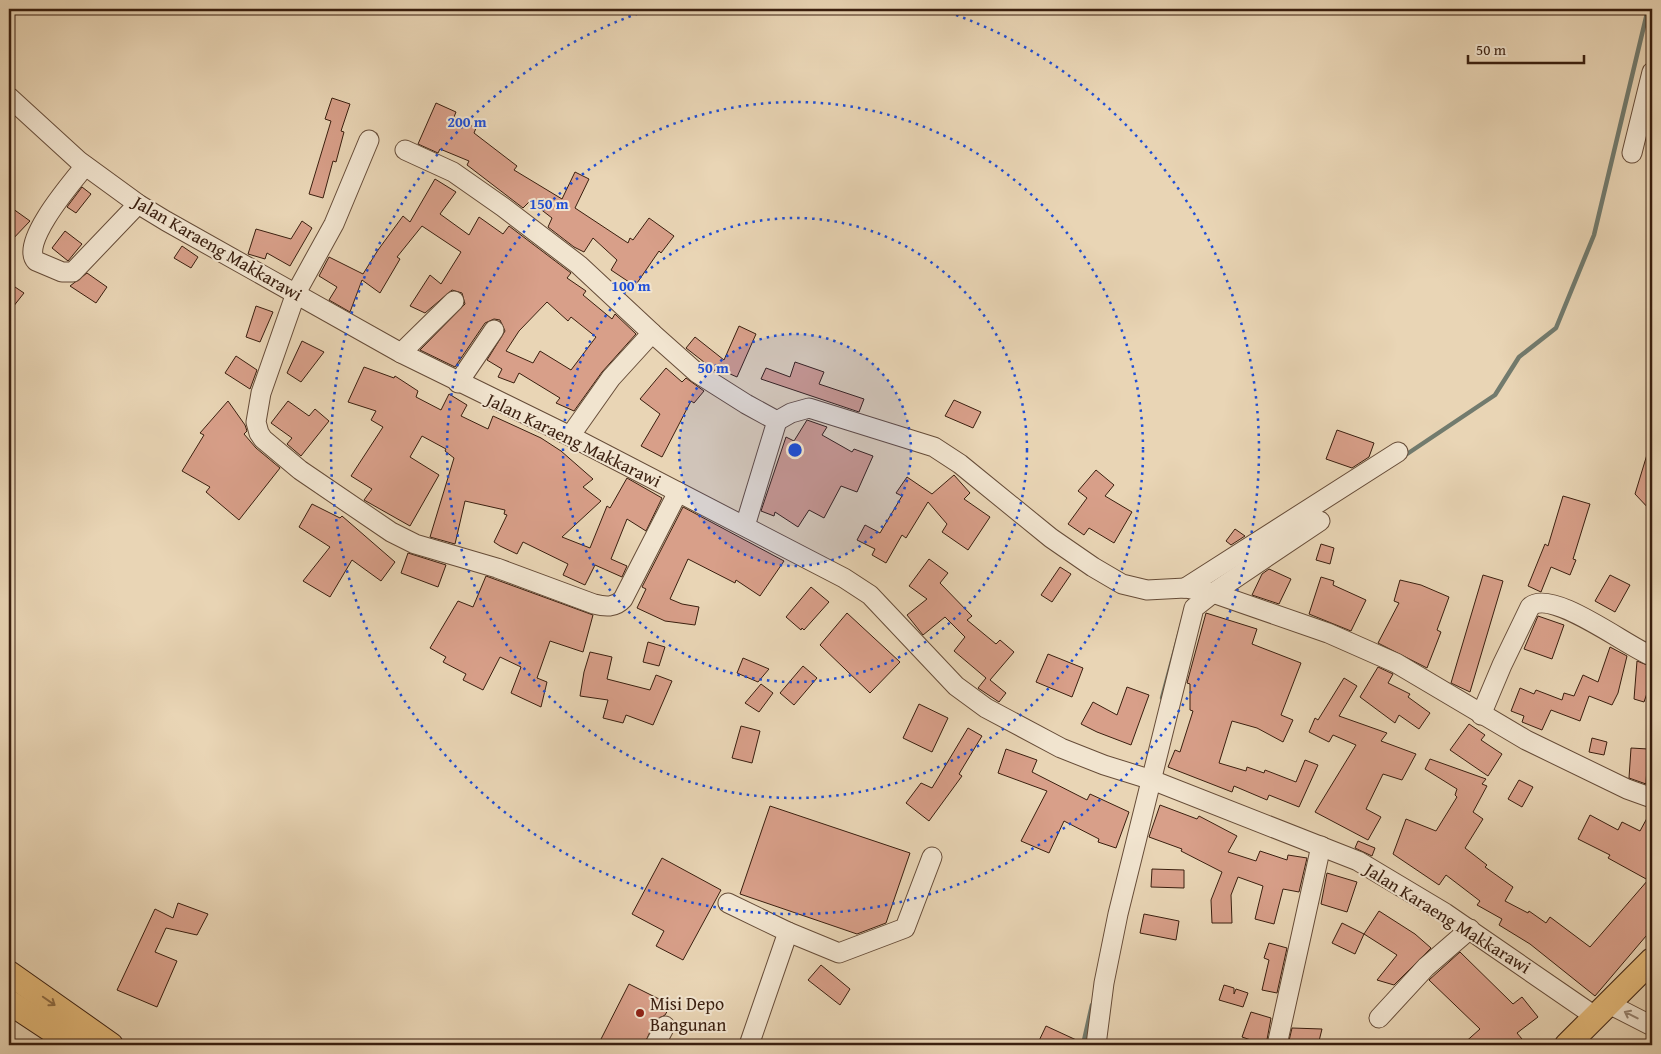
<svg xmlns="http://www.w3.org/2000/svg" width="1661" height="1054" font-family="'Gentium Book Plus',serif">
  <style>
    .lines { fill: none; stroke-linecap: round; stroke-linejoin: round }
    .stream { stroke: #727b6e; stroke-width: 4.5 }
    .building { fill: #d89f89; stroke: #3a1f0f; fill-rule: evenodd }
    .minor-casing { stroke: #664c38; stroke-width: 21 }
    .major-casing { stroke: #3a1f0f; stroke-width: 26 }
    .minor { stroke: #f1e4cf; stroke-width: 19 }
    .major { stroke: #e4ba7a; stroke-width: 24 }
    .oneway { stroke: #8f6c44 }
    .oneway2 { stroke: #96826f }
    .ring { fill: none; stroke: #1d4ed8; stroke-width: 2.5; stroke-dasharray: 2.5 5 }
    .poi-dot { fill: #8f2418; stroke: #f1e4cf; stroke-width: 2 }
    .labels { text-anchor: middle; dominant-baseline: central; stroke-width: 4; stroke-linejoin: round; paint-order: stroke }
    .street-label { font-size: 18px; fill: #3a1f0f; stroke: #f1e4cf }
    .poi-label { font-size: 18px; fill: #3a1f0f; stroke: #f1e4cf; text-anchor: start }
    .centre { fill: #1d4ed8; stroke: #f1e4cf; stroke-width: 2.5 }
    .ring-label { font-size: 15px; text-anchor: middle; font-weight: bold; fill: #1d4ed8; stroke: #f1e4cf; stroke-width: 4; stroke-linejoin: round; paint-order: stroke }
  </style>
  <rect width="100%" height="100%" fill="#e9d5b5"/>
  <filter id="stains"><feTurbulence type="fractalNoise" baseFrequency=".004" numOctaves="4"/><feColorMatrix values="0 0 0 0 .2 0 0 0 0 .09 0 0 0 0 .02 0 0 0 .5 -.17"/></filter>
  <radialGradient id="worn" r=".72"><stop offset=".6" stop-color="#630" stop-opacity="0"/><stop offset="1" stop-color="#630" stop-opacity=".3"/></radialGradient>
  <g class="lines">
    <!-- stream -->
    <g class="stream">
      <path d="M1404 456 1495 395 1519 357 1556 328 1594 235 1648 9"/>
      <path d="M1162 698 1186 609"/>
      <path d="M1083 1045 1092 1005"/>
    </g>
  </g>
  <!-- building -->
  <g class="building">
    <path d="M332 98 350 104 341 131 344 132 336 162 333 161 323 198 309 194 331 121 325 119Z"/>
    <path d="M436 103 456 112 454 117 476 128 474 133 517 166 514 170 562 199 575 172 589 179 575 208 628 243 630 238 633 240 649 218 674 236 661 253 659 251 635 286 611 270 617 260 593 238 584 252 574 247 548 227 552 218 530 201 523 208 467 165 469 161 440 149 438 153 418 144Z"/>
    <path d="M435 179 456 192 440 214 469 235 479 217 503 234 509 226 571 273 567 278 586 291 583 295 612 319 615 314 636 334 602 372 574 411 556 403 560 398 519 373 514 383 498 377 502 369 487 360 505 331 500 320 494 319 485 323 455 367 420 350 465 304 462 293 452 290 425 313 410 306 430 275 441 284 461 252 422 226 397 257 400 259 380 293 362 280 350 312 329 300 337 287 319 276 329 257 363 274 378 250 403 216 410 222ZM547 302 568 321 571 317 596 337 571 370 540 351 533 363 506 351 519 331Z"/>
    <path d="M82 187 91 194 76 213 67 207Z"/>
    <path d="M9 206 30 221 9 243Z"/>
    <path d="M302 221 312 228 290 266 267 253 265 259 248 254 256 229 291 239Z"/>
    <path d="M65 231 82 244 68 261 52 248Z"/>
    <path d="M182 246 198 257 191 268 174 258Z"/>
    <path d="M87 273 107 287 96 303 70 286Z"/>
    <path d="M9 283 24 293 9 312Z"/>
    <path d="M256 306 273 312 260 342 246 337Z"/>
    <path d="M739 326 756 334 737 377 721 370 718 373 686 348 695 337 724 360Z"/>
    <path d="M302 341 324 352 301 382 287 373Z"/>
    <path d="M236 356 257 370 250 389 225 373Z"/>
    <path d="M795 362 824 372 819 384 864 399 859 412 761 379 766 368 790 377Z"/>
    <path d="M364 367 394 378 395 376 418 391 416 397 441 410 449 394 467 405 461 416 488 429 493 416 541 438 561 451 593 479 583 487 601 501 562 537 590 548 607 506 610 508 627 478 662 498 646 531 627 519 611 559 627 566 622 577 595 565 585 585 563 575 568 564 523 542 517 554 500 546 494 542 507 515 504 514 505 510 465 501 455 544 430 537 454 458 445 451 446 449 422 436 410 457 439 475 410 526 364 500 372 489 351 476 383 427 371 420 376 411 348 402Z"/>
    <path d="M666 368 682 382 686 378 704 391 694 403 691 401 662 457 641 446 660 414 640 399Z"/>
    <path d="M954 400 981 412 973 428 945 416Z"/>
    <path d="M228 401 245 425 247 431 244 434 256 448 280 468 239 520 206 492 210 487 182 471 204 435 200 433Z"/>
    <path d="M288 401 309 416 315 409 329 421 301 456 287 444 292 438 271 423Z"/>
    <path d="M807 420 827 427 822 435 852 452 854 449 873 456 857 492 841 486 824 518 809 510 798 527 775 512 774 516 761 511 786 437 794 441Z"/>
    <path d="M1337 430 1374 443 1369 457 1352 468 1326 459Z"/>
    <path d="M1649 448H1652V512L1635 494Z"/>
    <path d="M1096 470 1114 485 1105 496 1132 512 1114 543 1089 528 1084 535 1068 524 1087 498 1078 491Z"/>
    <path d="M954 475 970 493 964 499 990 517 968 550 942 532 947 524 928 502 906 538 902 535 886 563 872 555 875 549 857 540 865 525 880 533 902 496 896 493 907 477 932 494Z"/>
    <path d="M1563 496 1590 504 1573 559 1576 560 1570 575 1551 567 1541 592 1528 586 1545 544 1548 546Z"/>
    <path d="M312 504 340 518 342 516 395 562 381 581 352 560 330 597 303 581 330 547 299 527Z"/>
    <path d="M683 507 784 561 760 596 736 580 735 583 688 559 670 599 682 604 699 607 695 625 665 621 637 608 646 589 642 587Z"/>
    <path d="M1235 529 1245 536 1231 545 1226 541Z"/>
    <path d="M1321 544 1334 548 1330 564 1316 560Z"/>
    <path d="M408 553 446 565 438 587 401 573Z"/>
    <path d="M929 559 948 573 940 583 972 616 967 620 996 644 1000 640 1014 652 990 680 1006 693 999 702 978 688 986 678 954 651 965 637 945 617 923 635 907 615 927 599 909 586Z"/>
    <path d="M1060 567 1071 574 1052 602 1041 595Z"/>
    <path d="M1269 569 1291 579 1279 604 1252 595 1262 574Z"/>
    <path d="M1483 575 1503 581 1470 692 1451 683Z"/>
    <path d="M1610 575 1630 585 1615 612 1595 601Z"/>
    <path d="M486 576 593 615 583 652 550 641 537 678 547 682 541 707 511 693 521 667 500 657 483 690 463 680 466 674 443 662 446 657 430 648 458 601 473 607Z"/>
    <path d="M1321 577 1334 581 1333 585 1366 600 1351 631 1309 614Z"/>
    <path d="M1400 580 1421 585 1449 597 1437 630 1441 632 1427 668 1378 643 1399 603 1394 601Z"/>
    <path d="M811 587 829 602 804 630 802 628 801 630 786 617Z"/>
    <path d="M847 613 900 662 870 693 820 645Z"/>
    <path d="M1206 613 1257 629 1252 644 1301 663 1281 715 1293 720 1283 742 1257 728 1232 721 1219 763 1246 771 1247 767 1264 773 1265 770 1296 782 1305 760 1318 765 1299 807 1269 795 1267 800 1234 786 1232 792 1168 767 1175 750 1180 752 1193 711 1190 710V684L1187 683Z"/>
    <path d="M1538 616 1564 625 1552 659 1524 649Z"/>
    <path d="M648 642 665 647 659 666 643 662Z"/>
    <path d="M1610 647 1627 656 1618 693 1612 705 1589 696 1580 721 1551 710 1542 730 1522 722 1524 716 1511 711 1520 688 1534 694 1536 690 1562 700 1564 693 1574 696 1583 675 1598 682Z"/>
    <path d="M590 652 612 657 607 679 650 690 656 675 672 681 653 725 626 715 623 723 603 718 608 700 580 696 584 672Z"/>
    <path d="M1048 654 1083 668 1072 697 1036 682Z"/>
    <path d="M743 658 769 669 758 682 737 673Z"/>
    <path d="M1637 661 1652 667V679L1644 702 1634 699Z"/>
    <path d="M803 666 817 678 794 705 780 693Z"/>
    <path d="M1378 667 1393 674 1388 683 1410 694 1408 697 1430 713 1419 729 1399 715 1395 723 1360 697Z"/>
    <path d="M1344 678 1357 686 1339 716 1387 733 1381 741 1416 754 1402 780 1383 774 1366 809 1381 817 1368 840 1315 812 1356 745 1333 735 1329 742 1309 732 1315 718 1318 720Z"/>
    <path d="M761 684 773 693 759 712 745 703Z"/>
    <path d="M1127 687 1149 695 1131 745 1097 732 1081 724 1093 702 1117 715Z"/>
    <path d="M919 704 948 718 932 752 903 738Z"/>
    <path d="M1469 724 1485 735 1481 740 1502 754 1488 776 1450 750Z"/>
    <path d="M741 726 760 731 752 763 732 758Z"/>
    <path d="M968 728 982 736 959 774 962 776 929 821 906 803 921 783 932 788Z"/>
    <path d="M1592 738 1607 742 1604 755 1589 752Z"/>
    <path d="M1631 748 1648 749 1646 784 1629 778Z"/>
    <path d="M1006 749 1037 760 1032 772 1087 800 1090 794 1129 812 1116 848 1098 842 1099 839 1064 821 1049 853 1021 841 1047 791 998 773Z"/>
    <path d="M1430 759 1486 779 1482 784 1487 786 1473 812 1483 819 1465 848 1487 865 1485 867 1513 887 1505 901 1528 913 1529 911 1546 923 1550 917 1590 947 1648 880 1608 858 1610 855 1578 839 1590 815 1618 830 1622 822 1640 831 1652 809V929L1595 996 1530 944 1499 925 1502 919 1477 905 1480 901 1446 875 1439 885 1393 854 1406 819 1436 831 1457 797 1455 795 1457 789 1425 769Z"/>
    <path d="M1519 780 1533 787 1522 807 1508 799Z"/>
    <path d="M1160 805 1197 819 1199 816 1237 836 1228 852 1256 861 1260 851 1287 860 1288 855 1307 858 1299 892 1283 889 1274 924 1255 919 1263 886 1238 877 1231 895 1232 923H1212L1211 900 1222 872 1181 851 1182 849 1149 837Z"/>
    <path d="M770 806 910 853 886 923 857 934 740 894Z"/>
    <path d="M1358 841 1375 848 1372 856 1355 848Z"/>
    <path d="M662 858 721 890 683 960 656 946 664 931 632 914Z"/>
    <path d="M1152 869 1184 870V888L1151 887Z"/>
    <path d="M1327 873 1357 882 1347 912 1321 904Z"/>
    <path d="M178 903 208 914 197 935 166 928 155 952 177 961 157 1007 117 990 155 909 173 918Z"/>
    <path d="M1379 911 1415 934 1431 948 1394 985 1377 980 1397 955 1364 934Z"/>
    <path d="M1144 914 1179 921 1176 940 1140 933Z"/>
    <path d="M1342 923 1364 934 1355 954 1332 943Z"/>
    <path d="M1269 943 1287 948 1277 993 1262 990 1269 960 1264 958Z"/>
    <path d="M1460 952 1513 1004 1522 997 1538 1017 1517 1033 1522 1039 1515 1045H1462L1480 1029 1429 980Z"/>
    <path d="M821 965 850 989 840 1005 808 980Z"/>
    <path d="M629 984 671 1005 665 1015 655 1021 644 1045H598Z"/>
    <path d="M1224 985 1234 988V994L1236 989 1248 993 1243 1007 1219 1000Z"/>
    <path d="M1251 1012 1271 1018 1266 1045 1242 1037Z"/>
    <path d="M1046 1026 1085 1044V1045H1037Z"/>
    <path d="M1292 1028 1322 1029 1318 1045H1288Z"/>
  </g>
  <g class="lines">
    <!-- minor casing -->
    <g class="minor-casing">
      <g id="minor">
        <path d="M9 97 79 161 138 204 166 221 401 353 570 436 844 578 870 595 956 686 986 708 1061 748 1104 765 1152 780 1358 861 1445 913 1596 1017"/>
        <path d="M369 140 334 224 296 293 261 393 256 422 259 433 263 439 300 470 391 532 415 544 497 568 594 604C605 607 615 608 623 599L678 492"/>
        <path d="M405 150 453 172 503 207 579 265 652 333 611 378 570 436"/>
        <path d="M1632 153 1652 72"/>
        <path d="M85 166C73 181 19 243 36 261L62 272H73L138 204"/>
        <path d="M652 333 697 373 746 404 777 421 745 526"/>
        <path d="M401 353 454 301"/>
        <path d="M458 383 494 330"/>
        <path d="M777 421 791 413 809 408 934 447 960 464 1051 538 1093 567 1122 584 1147 590 1185 588 1213 593 1328 633 1396 663 1526 740 1627 789 1652 798"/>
        <path d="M1185 588 1398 452"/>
        <path d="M1481 715 1502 665 1530 607C1551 587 1629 648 1652 656"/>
        <path d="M728 903 788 932 749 1045"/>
        <path d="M788 932 839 953 905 928 932 857"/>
        <path d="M1609 1004 1652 1026"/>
        <path d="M1379 1018 1426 967 1470 929"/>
        <path d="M655 1045 665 1026"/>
        <path d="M1096 1045 1104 983 1118 914 1194 608 1213 593 1320 521"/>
        <path d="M1277 1045 1321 846"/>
      </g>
    </g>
    <!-- major casing -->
    <g class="major-casing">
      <g id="major">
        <path d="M9 973 111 1045"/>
        <path d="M9 1002 74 1045"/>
        <path d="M1567 1045 1652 960"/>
      </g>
    </g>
    <!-- minor -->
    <use href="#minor" class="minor"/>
    <!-- major -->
    <use href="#major" class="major"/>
  </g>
  <!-- one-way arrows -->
  <defs><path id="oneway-shaft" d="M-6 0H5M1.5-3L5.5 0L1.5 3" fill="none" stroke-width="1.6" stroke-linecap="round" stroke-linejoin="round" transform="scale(1.25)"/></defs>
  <use class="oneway" href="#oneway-shaft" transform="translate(49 1001) rotate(35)"/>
  <use class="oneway2" href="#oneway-shaft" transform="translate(1631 1015) rotate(-153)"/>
  <!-- distance rings -->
  <circle cx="795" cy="450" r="116" fill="#1d4ed8" fill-opacity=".12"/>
  <g class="ring">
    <circle cx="795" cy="450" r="116"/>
    <circle cx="795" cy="450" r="232"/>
    <circle cx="795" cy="450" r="348"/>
    <path d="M942 10A464 464 0 1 1 648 10"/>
  </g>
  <!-- markers -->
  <circle class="poi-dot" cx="640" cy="1013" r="5"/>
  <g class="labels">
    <!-- street labels -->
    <g class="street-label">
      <text transform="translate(218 248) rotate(30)">Jalan Karaeng Makkarawi</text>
      <text transform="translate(574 440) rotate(26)">Jalan Karaeng Makkarawi</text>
      <text transform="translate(1448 918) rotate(32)">Jalan Karaeng Makkarawi</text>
    </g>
    <!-- poi labels -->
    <g class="poi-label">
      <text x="650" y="1003">Misi Depo<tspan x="650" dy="21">Bangunan</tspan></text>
    </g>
  </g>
  <circle cx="795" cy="450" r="8" class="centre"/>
  <g class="ring-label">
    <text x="467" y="127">200 m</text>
    <text x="549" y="209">150 m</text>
    <text x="631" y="291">100 m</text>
    <text x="713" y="373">50 m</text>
  </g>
  <!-- margin -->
  <rect width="1661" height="1054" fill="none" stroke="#e9d5b5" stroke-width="30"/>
  <rect x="10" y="10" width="1641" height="1034" fill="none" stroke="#3a1f0f" stroke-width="2.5"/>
  <rect x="15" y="15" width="1631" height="1024" fill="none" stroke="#3a1f0f"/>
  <!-- scale -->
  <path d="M1468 55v8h116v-8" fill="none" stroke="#3a1f0f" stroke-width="2.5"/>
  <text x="1476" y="55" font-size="15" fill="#3a1f0f" stroke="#f1e4cf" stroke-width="4" paint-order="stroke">50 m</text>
  <rect width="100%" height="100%" filter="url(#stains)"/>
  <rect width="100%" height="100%" fill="url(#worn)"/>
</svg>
